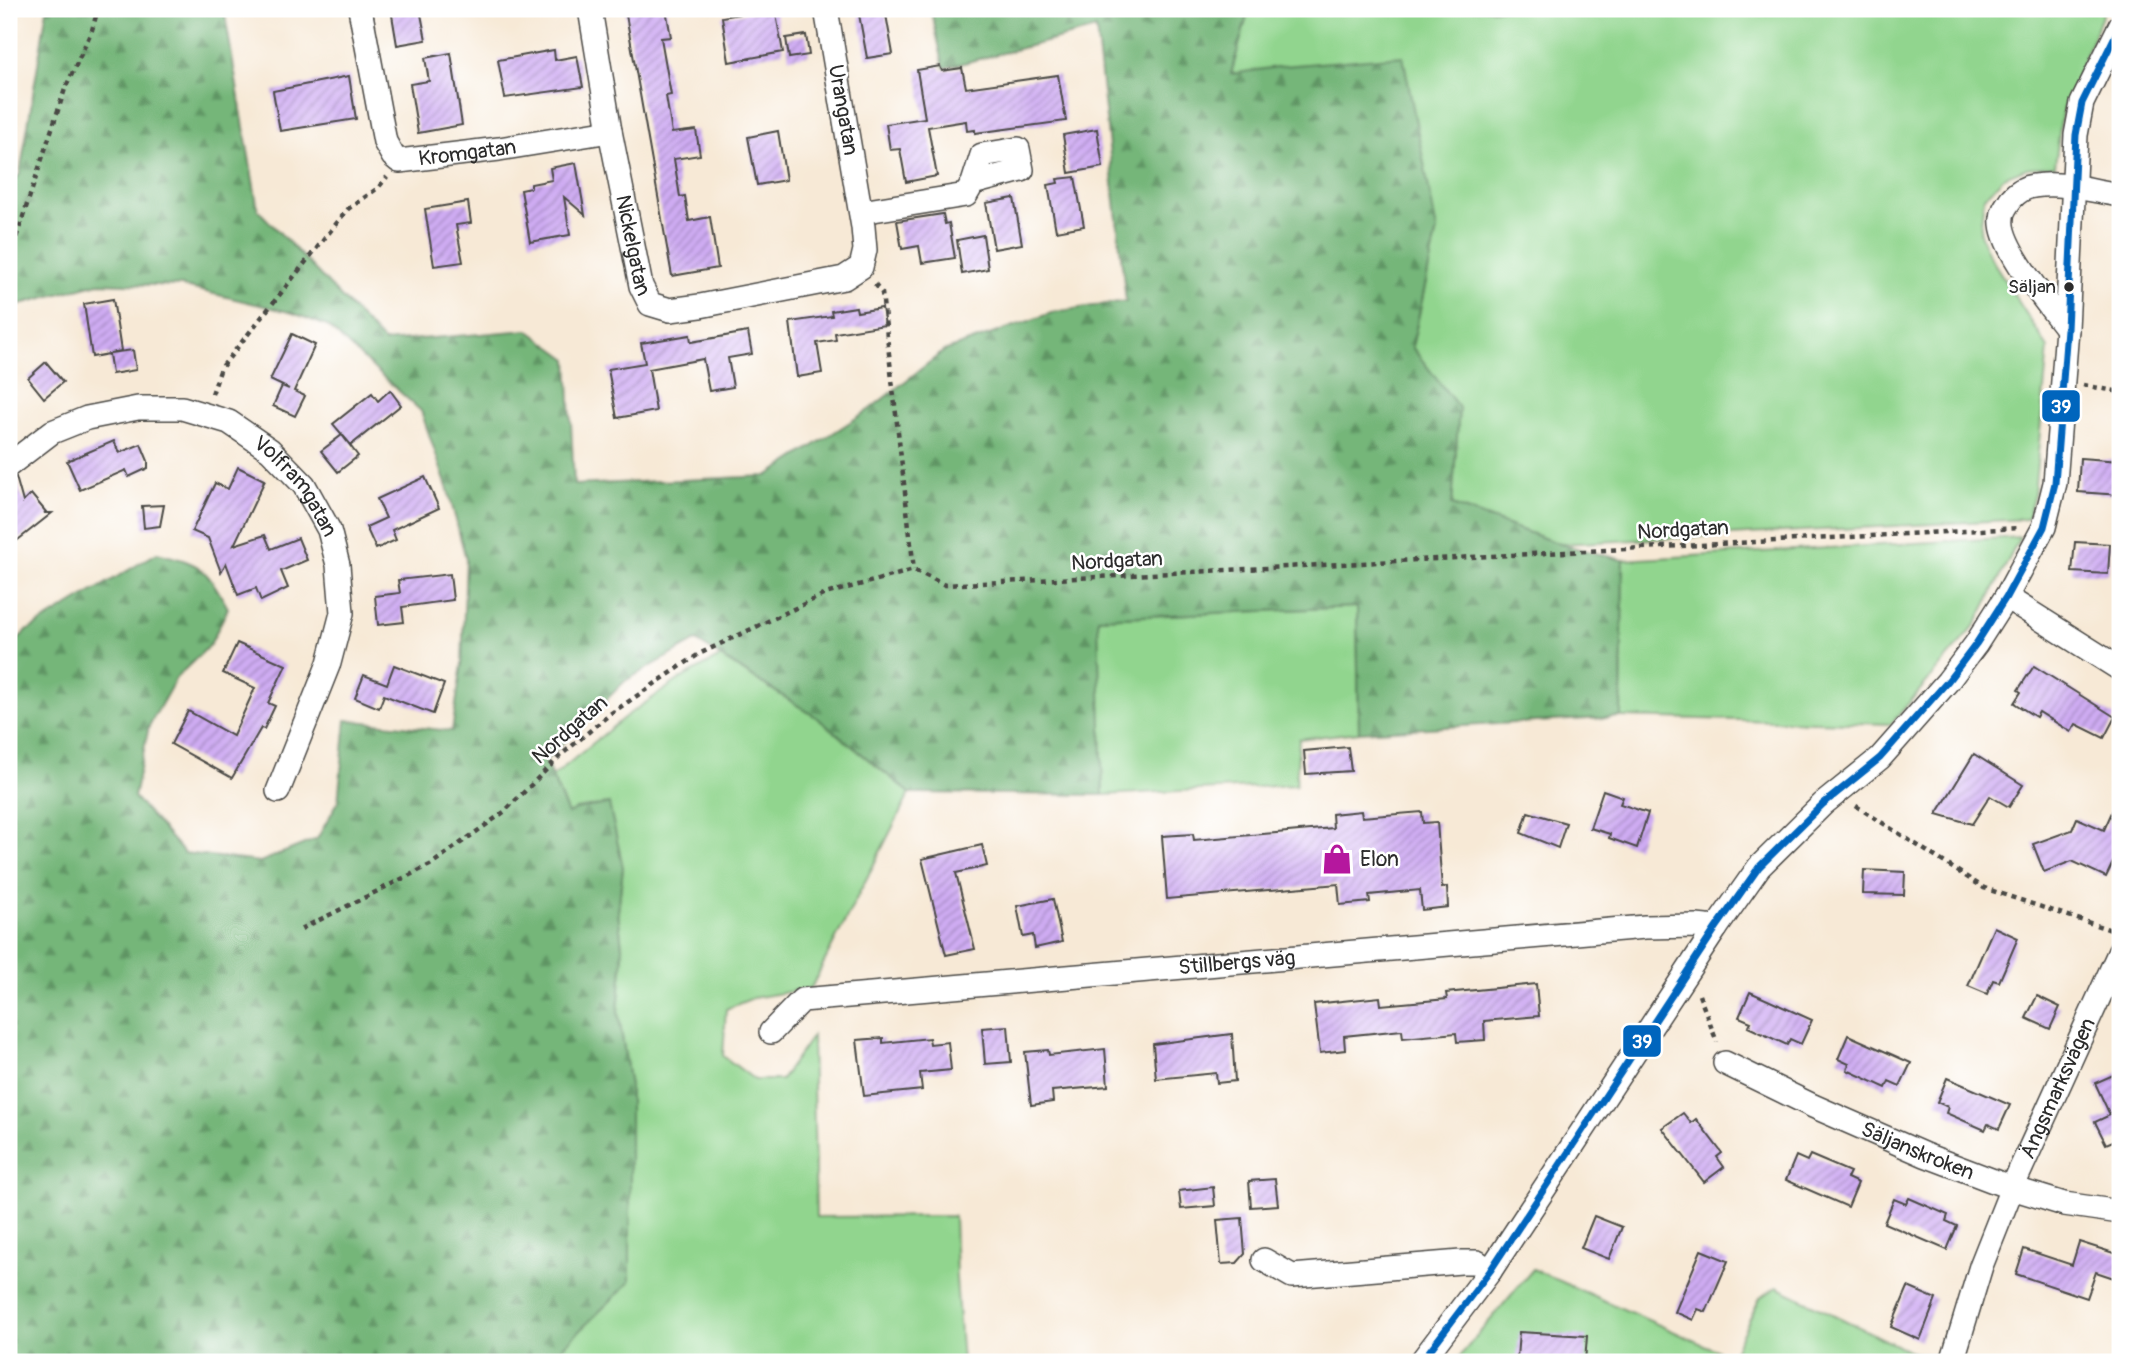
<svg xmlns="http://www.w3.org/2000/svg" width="2129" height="1371" font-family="Pangolin,sans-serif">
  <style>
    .grass { fill: #91d58e; stroke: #5e805c; stroke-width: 2 }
    .forest { fill: url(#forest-firs); stroke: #507052; stroke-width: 2 }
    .building { fill: url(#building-hatch) }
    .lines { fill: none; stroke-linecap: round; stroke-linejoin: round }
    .minor-casing { stroke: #4a4845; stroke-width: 26 }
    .path { stroke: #4a4845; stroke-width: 4.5; stroke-dasharray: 5 5; stroke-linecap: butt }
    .minor { stroke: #fff; stroke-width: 23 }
    .bus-1-casing { stroke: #fff; stroke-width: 12 }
    .bus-1 { stroke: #0065bd; stroke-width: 7 }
    .bus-dot { fill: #2b2b2b; stroke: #fff; stroke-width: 2.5 }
    .labels { text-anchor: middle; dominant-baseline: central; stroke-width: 5; stroke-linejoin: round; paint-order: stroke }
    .bus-label { font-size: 19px; fill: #2b2b2b; stroke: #fff; text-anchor: end }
    .street-label { font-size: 21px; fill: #2b2b2b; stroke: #fff }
    .poi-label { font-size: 21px; fill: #2b2b2b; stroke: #fff; text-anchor: start }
    .line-badge { stroke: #fff; stroke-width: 2.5 }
    .badge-label { font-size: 19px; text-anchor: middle; font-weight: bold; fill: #fff }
  </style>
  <defs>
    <pattern id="forest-firs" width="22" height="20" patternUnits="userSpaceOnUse" patternTransform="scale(1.75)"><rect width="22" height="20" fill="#74b679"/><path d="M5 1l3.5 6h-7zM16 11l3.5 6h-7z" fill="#5f9463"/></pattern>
    <pattern id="building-hatch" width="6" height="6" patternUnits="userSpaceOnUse" patternTransform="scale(1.75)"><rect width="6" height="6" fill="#cfacf3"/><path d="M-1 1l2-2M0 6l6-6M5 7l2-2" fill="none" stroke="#a88cc5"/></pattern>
  </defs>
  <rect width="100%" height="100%" fill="#fff"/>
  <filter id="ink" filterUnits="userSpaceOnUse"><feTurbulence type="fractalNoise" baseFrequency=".0143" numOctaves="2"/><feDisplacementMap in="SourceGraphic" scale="14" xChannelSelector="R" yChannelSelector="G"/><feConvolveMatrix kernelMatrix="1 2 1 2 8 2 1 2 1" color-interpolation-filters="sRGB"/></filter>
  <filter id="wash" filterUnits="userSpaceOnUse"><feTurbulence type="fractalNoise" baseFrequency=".00686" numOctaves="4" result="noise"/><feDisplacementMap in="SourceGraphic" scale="28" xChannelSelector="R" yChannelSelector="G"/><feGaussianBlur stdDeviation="1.57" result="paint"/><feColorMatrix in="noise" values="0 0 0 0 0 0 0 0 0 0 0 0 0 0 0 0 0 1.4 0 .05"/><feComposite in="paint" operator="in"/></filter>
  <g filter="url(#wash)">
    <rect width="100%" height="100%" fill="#f7e9d6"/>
    <!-- grass -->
    <g class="grass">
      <path d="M1249 9H2105L2062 113 2055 166 2027 168 2004 177 1984 197 1980 233 1989 255 2048 348 2034 495 2027 519 1560 544 1452 505 1459 408 1412 347 1437 230 1231 74Z"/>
      <path d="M2020 537 1977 623 1891 724 1621 717 1623 560Z"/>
      <path d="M1357 607 1359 732 1299 739 1296 785 1103 795 1097 618Z"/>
      <path d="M720 657 816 717 910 793 811 988 753 998 726 1009 723 1056 755 1080H781L812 1036 816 1217 954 1216 956 1278 962 1362H547L630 1281V1086L618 1011 623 955 618 912 623 867 568 814 552 777 626 716 680 679Z"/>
      <path d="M1533 1269 1731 1357 1760 1298 1777 1287 1910 1352 1968 1362H1455Z"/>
    </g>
    <!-- forest -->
    <path class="forest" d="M47 9H224L258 210 384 342 528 330 568 359 574 485 767 476 870 409 944 351 1054 312 1126 301 1096 29 944 68 931 9H1249L1231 74 1283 66 1403 56 1437 230 1412 347 1459 408 1452 505 1560 544 1623 560 1621 717 1359 732 1357 607 1098 618 1103 795 910 793 816 717 696 641 625 681 545 761 568 814 576 809 609 804 623 867 618 912 623 955 618 1011 630 1086V1282L547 1362H9V649L25 632 157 553C203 564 205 567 228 608L210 645 176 678 149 726 134 797 184 853 260 862 317 839 338 802 346 720 452 731 462 664 466 559 448 490 421 411 327 326 293 313 181 286 99 283 17 305 9 310V187L20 174Z"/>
    <g id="blocks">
      <!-- building -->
      <g class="building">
        <path d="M391 9H420L426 40 397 45Z"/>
        <path d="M625 9H666L671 37 661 38 671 95 666 96 672 133 696 130 700 155 674 159 680 197 685 196 689 221 710 217 718 268 672 276Z"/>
        <path d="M769 9H775L783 52 729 62 722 17Z"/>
        <path d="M858 9H885L893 54 867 58Z"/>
        <path d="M806 35 809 55 789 58 786 38Z"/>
        <path d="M554 50 555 60 577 56 583 87 505 98 498 60Z"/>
        <path d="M451 53 462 125 418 133 410 84 429 81 425 58Z"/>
        <path d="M940 66 942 71 962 68 966 88 1058 75 1066 121 975 133V130L967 131 966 121 928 127 937 176 906 182 900 149 890 150 886 124 925 118 917 70Z"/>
        <path d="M349 76 356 119 280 131 273 91Z"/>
        <path d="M1097 129 1103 167 1069 173 1063 135Z"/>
        <path d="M778 131 786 180 757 185 748 137Z"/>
        <path d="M576 163 585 215 564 197 570 235 530 242 521 190 531 188V184L552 180 550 168Z"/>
        <path d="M1075 177 1084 226 1056 231 1048 185 1058 183 1057 179Z"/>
        <path d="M1014 198 1022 244 994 249 986 203Z"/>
        <path d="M468 202 471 223 456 225 463 262 434 266 425 209Z"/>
        <path d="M943 214 945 224 949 223 955 258 922 263 919 246 902 249 897 221Z"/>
        <path d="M983 235 988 269 962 274 957 240Z"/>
        <path d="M113 299 121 351 110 353 133 350 136 370 112 374 109 354 92 357 84 304Z"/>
        <path d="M856 307 857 312 882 308 885 325 835 333 836 340 817 343 822 373 797 377 790 322 832 316 831 311Z"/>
        <path d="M748 332 752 354 728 358 733 387 709 391 703 359 649 369 656 411 617 418 608 369 645 363 641 343 690 335 691 342Z"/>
        <path d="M292 334 315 345 294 391 305 396 295 416 273 406 282 386 289 389 270 380Z"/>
        <path d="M46 362 63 382 44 398 28 378Z"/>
        <path d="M390 390 401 405 351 445 333 424 372 393 378 401Z"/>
        <path d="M342 435 358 456 338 472 321 451Z"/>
        <path d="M114 441 119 453 141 444 148 461V468L129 477 126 470 80 490 67 461Z"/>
        <path d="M2080 458 2120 461V495L2078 492Z"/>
        <path d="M238 467 264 480 263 482 265 480 234 545 265 535 271 549 298 538 307 560 281 571 288 588 261 601 256 588 238 595 226 563 221 572 208 538 192 531 215 483 228 489Z"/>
        <path d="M16 477 23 502 31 494 46 512 44 513H52L9 547V479Z"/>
        <path d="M425 477 439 508 392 530 396 540 376 549 366 527 386 518 377 499Z"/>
        <path d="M164 505 160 526 144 528 142 506Z"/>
        <path d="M2075 542 2110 544 2108 574 2072 572Z"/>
        <path d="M450 574 453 600 402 607 404 622 378 625 375 596 400 593 398 580Z"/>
        <path d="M237 643 286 665 268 703 275 706 264 729 261 728 232 778 171 744 188 711 233 736 255 688 223 673Z"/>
        <path d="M394 665 444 684 433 714 384 695 379 708 355 698 364 675 387 684Z"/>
        <path d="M2034 666 2115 717 2104 738 2076 724 2071 732 2039 712 2036 717 2014 703 2021 692 2018 690Z"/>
        <path d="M1348 747 1351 771 1306 774 1304 751Z"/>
        <path d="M1974 754 2023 785 2009 807 1990 796 1972 824 1937 814Z"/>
        <path d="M1603 790 1623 797 1620 804 1648 813 1637 848 1609 838 1610 834 1590 828Z"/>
        <path d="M2120 794V848L2106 877 2072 861 2044 872 2033 844 2072 830 2077 818 2104 830Z"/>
        <path d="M1361 811 1362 817 1422 812 1423 823 1437 822 1442 888 1447 887 1448 907 1422 910 1420 890 1369 895 1370 902 1340 905 1338 884 1167 899 1162 836 1193 834 1194 840 1333 828 1332 814Z"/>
        <path d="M1528 812 1566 823 1558 848 1521 833Z"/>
        <path d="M982 845 987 866 956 873 975 949 946 955 922 859Z"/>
        <path d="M1864 870 1905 872 1904 895 1863 894Z"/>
        <path d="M1053 899 1062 942 1035 948 1033 935 1023 937 1017 906Z"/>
        <path d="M1994 927 2018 938 1999 982 1993 980 1987 994 1968 986Z"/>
        <path d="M1536 984 1539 1016 1484 1021 1485 1040 1457 1042 1456 1033 1403 1038 1402 1030 1344 1036 1345 1050 1320 1053 1314 1004 1380 997 1381 1005 1447 999 1446 993Z"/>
        <path d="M1750 992 1812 1020 1801 1044 1790 1039 1787 1045 1748 1027 1751 1022 1739 1017Z"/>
        <path d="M2037 996 2060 1007 2050 1029 2026 1018Z"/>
        <path d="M1008 1026 1011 1062 985 1064 982 1028Z"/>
        <path d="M1232 1034 1235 1081 1217 1083 1216 1073 1156 1079 1153 1044Z"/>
        <path d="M1848 1035 1911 1063 1900 1086 1889 1081 1886 1088 1847 1070 1849 1064 1838 1059Z"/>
        <path d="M883 1038V1043L929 1038 930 1044 948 1042 951 1070 920 1073 922 1090 864 1096 857 1040Z"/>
        <path d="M1105 1049 1108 1086 1052 1091 1053 1102 1031 1105 1025 1052 1048 1050 1049 1055Z"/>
        <path d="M2120 1072V1138L2106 1144 2095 1122 2110 1115 2095 1083Z"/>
        <path d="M1947 1078 2010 1105 1999 1129 1988 1124 1985 1130 1946 1113 1948 1107 1937 1102Z"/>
        <path d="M1683 1113 1691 1123 1696 1119 1722 1153 1717 1157 1724 1167 1704 1182 1662 1128Z"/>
        <path d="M1810 1155 1850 1172 1847 1178 1858 1183 1848 1207 1786 1180 1796 1156 1807 1161Z"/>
        <path d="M1275 1179 1278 1205 1251 1207 1249 1181Z"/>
        <path d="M1213 1187 1215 1206 1181 1209 1179 1191Z"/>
        <path d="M1909 1198 1948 1215 1946 1221 1957 1226 1947 1250 1884 1223 1894 1199 1906 1204Z"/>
        <path d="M1594 1216 1622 1227 1609 1259 1581 1248Z"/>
        <path d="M1242 1218 1245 1254 1237 1263 1221 1264 1217 1220Z"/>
        <path d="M2079 1242 2120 1255V1280L2096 1272 2087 1298 2016 1274 2024 1249 2072 1265Z"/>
        <path d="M1701 1250 1728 1261 1706 1312 1698 1309 1693 1320 1675 1312Z"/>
        <path d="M1908 1287 1936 1299 1920 1340 1891 1327Z"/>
        <path d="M1519 1332 1587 1336 1585 1362H1530V1358H1517Z"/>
      </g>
    </g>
  </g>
  <g filter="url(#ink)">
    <use href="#blocks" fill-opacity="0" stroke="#4a4845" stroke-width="2"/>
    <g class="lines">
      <!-- minor casing -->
      <g class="minor-casing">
        <g id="minor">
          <path id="s1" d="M360 9 385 142 393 156 399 161 499 149 610 131"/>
          <path id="s2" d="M590 9 610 131 641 286 650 304 670 310 700 306 844 278 861 267 865 250 863 227 826 9"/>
          <path d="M861 212 966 195 973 183 1022 170 1018 149 982 155 973 183"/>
          <path d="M2067 329C2050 306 1998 246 2002 218 2002 211 2007 205 2011 199 2017 192 2025 187 2034 186 2061 181 2093 191 2120 195"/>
          <path id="s3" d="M9 465 52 432 87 418 138 408H182L229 422 270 450 304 485 329 530 338 565 342 613 329 663 278 791"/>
          <path d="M2006 597 2120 669"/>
          <path id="s4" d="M771 1032 802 1000 1645 927 1696 926 1716 928"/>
          <path id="s5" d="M1725 1063 1813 1106 1925 1155 2012 1188 2064 1204 2120 1212"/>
          <path d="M1264 1260 1292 1276 1461 1262H1477L1490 1271"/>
          <path d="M1421 1362 1490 1271 1716 928 1759 867 1823 804 1880 758 1948 681 1976 644 2006 597 2044 527 2055 483 2067 329 2076 135 2082 103 2120 26"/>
          <path id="s6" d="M1952 1362 1981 1266 2012 1188 2120 951"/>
        </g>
      </g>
      <!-- path -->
      <g class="path">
        <path d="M9 244 16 238 65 89 92 30 98 9"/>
        <path d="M875 284 882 293 914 570"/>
        <path d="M2083 385 2120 392"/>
        <path d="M212 394 221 368 348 209 378 188 387 177"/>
        <path d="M1856 806 1984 888 2111 930"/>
        <path d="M301 929 430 865 504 812 560 756 610 714 699 654 825 594 914 570 945 585 2020 528"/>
        <path d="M1699 995 1717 1042"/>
      </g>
      <!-- minor -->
      <use href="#minor" class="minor"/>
      <!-- bus-1 casing -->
      <g class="bus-1-casing">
        <path id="bus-1" d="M1421 1362 1490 1271 1716 928 1759 867 1823 804 1880 758 1948 681 1976 644 2006 597 2044 527 2055 483 2067 329 2076 135 2082 103 2120 26"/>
      </g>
      <!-- bus-1 -->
      <use href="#bus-1" class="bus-1"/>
    </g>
  </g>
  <!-- icons -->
  <defs>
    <g id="shop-bare" transform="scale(2.415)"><path d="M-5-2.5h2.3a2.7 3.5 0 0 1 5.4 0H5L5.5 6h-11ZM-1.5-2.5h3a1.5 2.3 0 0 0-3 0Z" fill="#b5179e" stroke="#fff" stroke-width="2.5" paint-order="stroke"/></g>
  </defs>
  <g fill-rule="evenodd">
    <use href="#shop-bare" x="1337" y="859"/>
  </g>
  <!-- markers -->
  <circle class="bus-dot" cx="2069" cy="287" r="6"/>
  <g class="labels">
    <!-- bus labels -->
    <g class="bus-label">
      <text x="2056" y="287">Säljan</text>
    </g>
    <!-- street labels -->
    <g class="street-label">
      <text transform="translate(843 110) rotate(80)">Urangatan</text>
      <text stroke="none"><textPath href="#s1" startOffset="228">Kromgatan</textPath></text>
      <text stroke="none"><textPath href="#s2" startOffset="240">Nickelgatan</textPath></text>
      <text stroke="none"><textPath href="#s3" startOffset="331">Volframgatan</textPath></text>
      <text transform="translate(1683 530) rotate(-3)">Nordgatan</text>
      <text transform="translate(1117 561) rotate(-3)">Nordgatan</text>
      <text transform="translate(570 730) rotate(-41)">Nordgatan</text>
      <text stroke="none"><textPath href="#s4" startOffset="481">Stillbergs väg</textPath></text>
      <text stroke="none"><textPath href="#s6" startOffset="294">Ängsmarksvägen</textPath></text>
      <text stroke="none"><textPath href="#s5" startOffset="212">Säljanskroken</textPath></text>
    </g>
    <!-- poi labels -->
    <g class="poi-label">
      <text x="1360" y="859">Elon</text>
    </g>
  </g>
  <g class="line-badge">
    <rect x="2041" y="389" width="40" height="34" rx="7" fill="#0065bd"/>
    <rect x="1622" y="1024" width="40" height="34" rx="7" fill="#0065bd"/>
  </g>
  <g class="badge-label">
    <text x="2061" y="413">39</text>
    <text x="1642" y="1048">39</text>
  </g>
  <!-- margin -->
  <rect width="2129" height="1371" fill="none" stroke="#fff" stroke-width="35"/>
</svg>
